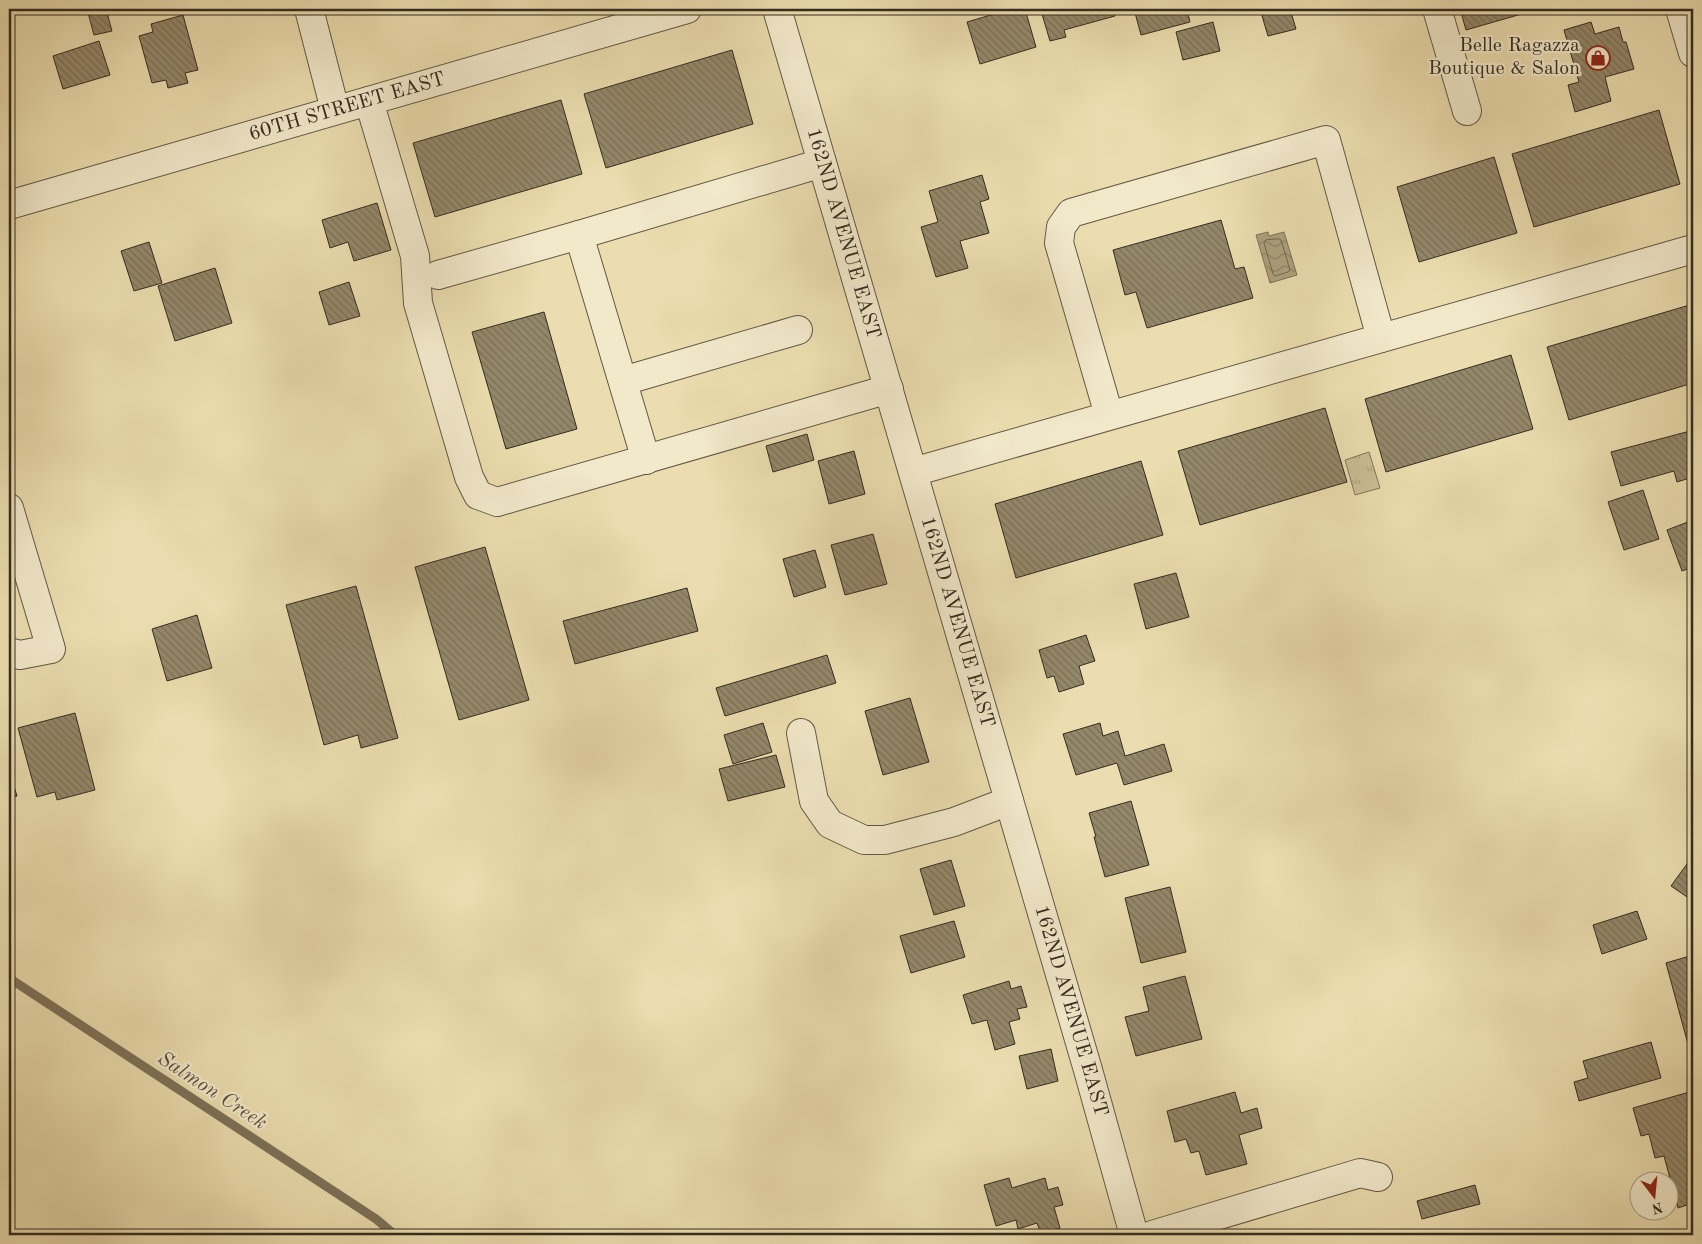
<svg xmlns="http://www.w3.org/2000/svg" width="1702" height="1244" font-family="'Old Standard TT',serif">
  <style>
    .grass { fill: url(#grass-tufts); stroke: #80765c }
    .water { fill: url(#water-waves); stroke: #7d7258 }
    .lines { fill: none; stroke-linecap: round; stroke-linejoin: round }
    .shore { stroke: #71664f; stroke-width: 1 }
    .stream { stroke: #7d7258; stroke-width: 9 }
    .building { fill: url(#building-back-hatch); stroke: #352c20 }
    .minor-casing { stroke: #625844; stroke-width: 30 }
    .minor { stroke: #f2e9cb; stroke-width: 28 }
    .labels { text-anchor: middle; dominant-baseline: central; stroke-width: 4.5; stroke-linejoin: round; paint-order: stroke }
    .poi-label { font-size: 20px; fill: #352c20; stroke: #f2e9cb; text-anchor: end }
    .street-label { font-size: 20px; fill: #352c20; stroke: #f2e9cb }
    .water-label { font-size: 21px; font-style: italic; fill: #594f3c; stroke: #f2e9cb }
  </style>
  <defs>
    <pattern id="grass-tufts" width="24" height="20" patternUnits="userSpaceOnUse" patternTransform="scale(1.25)"><rect width="24" height="20" fill="#ccbf97"/><path d="M3 7l-1-3M5 7V3M7 7l1-3M15 17l-1-3M17 17v-4M19 17l1-3" fill="none" stroke="#b0a482"/></pattern>
    <pattern id="water-waves" width="16" height="10" patternUnits="userSpaceOnUse" patternTransform="scale(1.25)"><rect width="16" height="10" fill="#ada17e"/><path d="M0 5q4-4 8 0t8 0" fill="none" stroke="#8e8367"/></pattern>
    <pattern id="building-back-hatch" width="6" height="6" patternUnits="userSpaceOnUse" patternTransform="scale(1.25)"><rect width="6" height="6" fill="#94886a"/><path d="M-1 5l2 2M0 0l6 6M5-1l2 2" fill="none" stroke="#7a6f57"/></pattern>
  </defs>
  <rect width="100%" height="100%" fill="#ebddaf"/>
  <filter id="stains"><feTurbulence type="fractalNoise" baseFrequency=".004" numOctaves="4"/><feColorMatrix values="0 0 0 0 .2 0 0 0 0 .09 0 0 0 0 .02 0 0 0 .5 -.17"/></filter>
  <radialGradient id="worn" r=".72"><stop offset=".6" stop-color="#630" stop-opacity="0"/><stop offset="1" stop-color="#630" stop-opacity=".3"/></radialGradient>
  <!-- grass -->
  <path class="grass" d="M1369 452 1380 488 1355 495 1345 460Z"/>
  <!-- water -->
  <path class="water" d="M1268 232 1269 236 1284 232 1297 275 1270 283 1256 235Z"/>
  <g class="lines">
    <!-- shore -->
    <path class="shore" d="M1279 239 1281 240 1290 270 1288 272 1275 276 1273 274 1264 243 1266 240Z"/>
    <!-- stream -->
    <path class="stream" d="M9 978 376 1219 395 1235"/>
  </g>
  <!-- building -->
  <g class="building">
    <path d="M87 9H106L112 31 94 35Z"/>
    <path d="M1011 9H1025L1036 47 980 64 967 22Z"/>
    <path d="M1055 9H1113L1115 16 1064 30 1066 37 1050 41 1042 14Z"/>
    <path d="M1134 9H1187L1190 22 1141 35Z"/>
    <path d="M1260 9H1290L1296 29 1268 36Z"/>
    <path d="M1460 9H1532V11L1466 30Z"/>
    <path d="M183 15 198 70 185 73 188 83 168 88 166 80 152 83 139 36 153 32 151 24Z"/>
    <path d="M1213 22 1220 51 1183 60 1176 32Z"/>
    <path d="M1591 22 1595 34 1619 27 1623 42H1626L1634 69 1605 77 1611 101 1575 112 1568 85 1579 82 1564 30Z"/>
    <path d="M99 41 110 75 63 89 53 56Z"/>
    <path d="M732 50 753 124 606 168 584 94Z"/>
    <path d="M561 100 582 174 435 217 413 143Z"/>
    <path d="M1659 110 1680 184 1534 227 1512 154Z"/>
    <path d="M1494 157 1517 233 1419 262 1397 187Z"/>
    <path d="M982 175 989 199 980 202 989 233 960 241 968 268 936 277 921 227 938 222 929 191Z"/>
    <path d="M377 203 391 250 354 261 348 242 330 248 322 220Z"/>
    <path d="M1221 220 1235 269 1244 267 1253 298 1147 328 1136 292 1125 295 1113 250Z"/>
    <path d="M149 242 162 283 134 291 121 251Z"/>
    <path d="M215 268 232 323 175 341 158 286Z"/>
    <path d="M349 282 360 316 329 325 319 292Z"/>
    <path d="M1693 304V383L1569 420 1547 347Z"/>
    <path d="M544 312 577 429 506 449 472 332Z"/>
    <path d="M1511 355 1533 429 1386 472 1365 399Z"/>
    <path d="M1325 408 1347 482 1200 525 1178 451Z"/>
    <path d="M1690 431 1693 443V477L1677 482 1674 471 1621 486 1611 452Z"/>
    <path d="M807 434 814 460 773 472 766 446Z"/>
    <path d="M854 451 865 494 829 504 818 461Z"/>
    <path d="M1141 461 1163 535 1016 578 995 504Z"/>
    <path d="M1643 490 1659 539 1624 550 1608 502Z"/>
    <path d="M1693 520V567L1682 571 1667 530Z"/>
    <path d="M873 534 887 584 845 595 831 545Z"/>
    <path d="M485 547 529 700 459 720 415 567Z"/>
    <path d="M815 550 826 587 794 597 783 559Z"/>
    <path d="M1176 573 1189 617 1146 629 1134 584Z"/>
    <path d="M356 586 398 738 361 748 358 735 324 745 286 605Z"/>
    <path d="M687 588 698 631 575 664 563 621Z"/>
    <path d="M197 615 212 668 167 681 152 629Z"/>
    <path d="M1086 635 1095 661 1079 666 1084 684 1059 692 1054 676 1047 678 1039 650Z"/>
    <path d="M827 655 836 683 725 716 716 688Z"/>
    <path d="M910 698 929 762 883 775 865 711Z"/>
    <path d="M75 713 95 790 57 800 55 792 37 797 18 728Z"/>
    <path d="M763 723 772 752 733 764 724 735Z"/>
    <path d="M1100 723 1103 736 1118 731 1125 756 1164 744 1172 771 1124 785 1117 763 1076 775 1063 734Z"/>
    <path d="M776 755 785 787 728 801 719 769Z"/>
    <path d="M9 770 17 796 9 799Z"/>
    <path d="M1131 801 1149 865 1105 877 1094 837H1096L1089 813Z"/>
    <path d="M1692 857 1693 859V901L1671 886Z"/>
    <path d="M951 860 965 906 934 915 920 869Z"/>
    <path d="M1170 887 1186 952 1141 963 1125 898Z"/>
    <path d="M1637 911 1647 939 1602 954 1593 925Z"/>
    <path d="M954 921 965 957 911 973 900 936Z"/>
    <path d="M1693 955V1058L1692 1059 1666 963Z"/>
    <path d="M1185 976 1202 1039 1136 1056 1125 1017 1149 1011 1143 987Z"/>
    <path d="M1009 981 1011 989 1021 986 1027 1007 1017 1009 1020 1019 1009 1022 1015 1044 995 1050 987 1020 972 1024 963 995Z"/>
    <path d="M1651 1042 1661 1078 1579 1101 1574 1082 1588 1078 1583 1061Z"/>
    <path d="M1051 1049 1058 1081 1027 1089 1019 1056Z"/>
    <path d="M1693 1091V1203L1678 1208 1664 1156 1655 1158 1649 1134 1641 1136 1633 1108Z"/>
    <path d="M1235 1092 1241 1113 1257 1108 1262 1128 1239 1135 1247 1164 1206 1175 1199 1151 1191 1153 1186 1139 1175 1142 1167 1111Z"/>
    <path d="M1009 1178 1012 1188 1045 1178 1048 1190 1058 1187 1063 1205 1054 1207 1060 1228 1041 1234 1037 1223 1018 1229 1016 1220 996 1226 984 1185Z"/>
    <path d="M1475 1185 1480 1204 1422 1219 1417 1201Z"/>
  </g>
  <g class="lines">
    <!-- minor casing -->
    <g class="minor-casing">
      <g id="minor">
        <path d="M309 9 335 110"/>
        <path id="s1" d="M777 9 1088 1070 1134 1235"/>
        <path d="M1437 9 1467 111"/>
        <path d="M1680 9 1693 53"/>
        <path d="M369 101 415 256 418 303 469 477 478 495 497 502 889 389"/>
        <path id="s2" d="M9 205 687 9"/>
        <path d="M579 235 646 460"/>
        <path d="M438 275 579 235 822 163"/>
        <path d="M623 381 798 330"/>
        <path d="M1109 415 1059 243 1061 227 1071 213 1326 140 1381 338"/>
        <path d="M913 472 1693 249"/>
        <path d="M9 508 51 649 20 655 9 652"/>
        <path d="M801 733 814 801 830 824 864 840H885L954 822 1009 801"/>
        <path d="M1152 1235 1360 1173 1378 1177"/>
      </g>
    </g>
    <!-- minor -->
    <use href="#minor" class="minor"/>
  </g>
  <!-- icons -->
  <defs>
    <g id="shop-ring" transform="scale(1.25)"><circle r="9.5" fill="#f2e9cb" stroke="#8f2418" stroke-width="1.5"/><path d="M-5-2.5h2.3a2.7 3.5 0 0 1 5.4 0H5L5.5 6h-11ZM-1.5-2.5h3a1.5 2.3 0 0 0-3 0Z" fill="#8f2418"/></g>
  </defs>
  <g fill-rule="evenodd">
    <use href="#shop-ring" x="1598" y="58"/>
  </g>
  <g class="labels">
    <!-- poi labels -->
    <g class="poi-label">
      <text x="1580" y="46">Belle Ragazza<tspan x="1580" dy="23">Boutique &amp; Salon</tspan></text>
    </g>
    <!-- street labels -->
    <g class="street-label">
      <text stroke="none"><textPath href="#s2" startOffset="352">60TH STREET EAST</textPath></text>
      <text stroke="none"><textPath href="#s1" startOffset="234">162ND AVENUE EAST</textPath></text>
      <text stroke="none"><textPath href="#s1" startOffset="639">162ND AVENUE EAST</textPath></text>
      <text stroke="none"><textPath href="#s1" startOffset="1044">162ND AVENUE EAST</textPath></text>
    </g>
    <!-- water labels -->
    <g class="water-label">
      <text transform="translate(212 1091) rotate(33)">Salmon Creek</text>
    </g>
  </g>
  <!-- margin -->
  <rect width="1702" height="1244" fill="none" stroke="#ebddaf" stroke-width="30"/>
  <rect x="10" y="10" width="1682" height="1224" fill="none" stroke="#352c20" stroke-width="2.5"/>
  <rect x="15" y="15" width="1672" height="1214" fill="none" stroke="#352c20"/>
  <!-- north arrow -->
  <g transform="translate(1654 1196) rotate(164)"><circle r="24" fill="#f2e9cb" stroke="#a69d87"/>
  <path d="M0-4L9 19L0 12L-9 19Z" fill="#8f2418"/>
  <text y="-8" font-size="14" font-weight="bold" text-anchor="middle" fill="#352c20">N</text>
  </g>
  <rect width="100%" height="100%" filter="url(#stains)"/>
  <rect width="100%" height="100%" fill="url(#worn)"/>
</svg>
